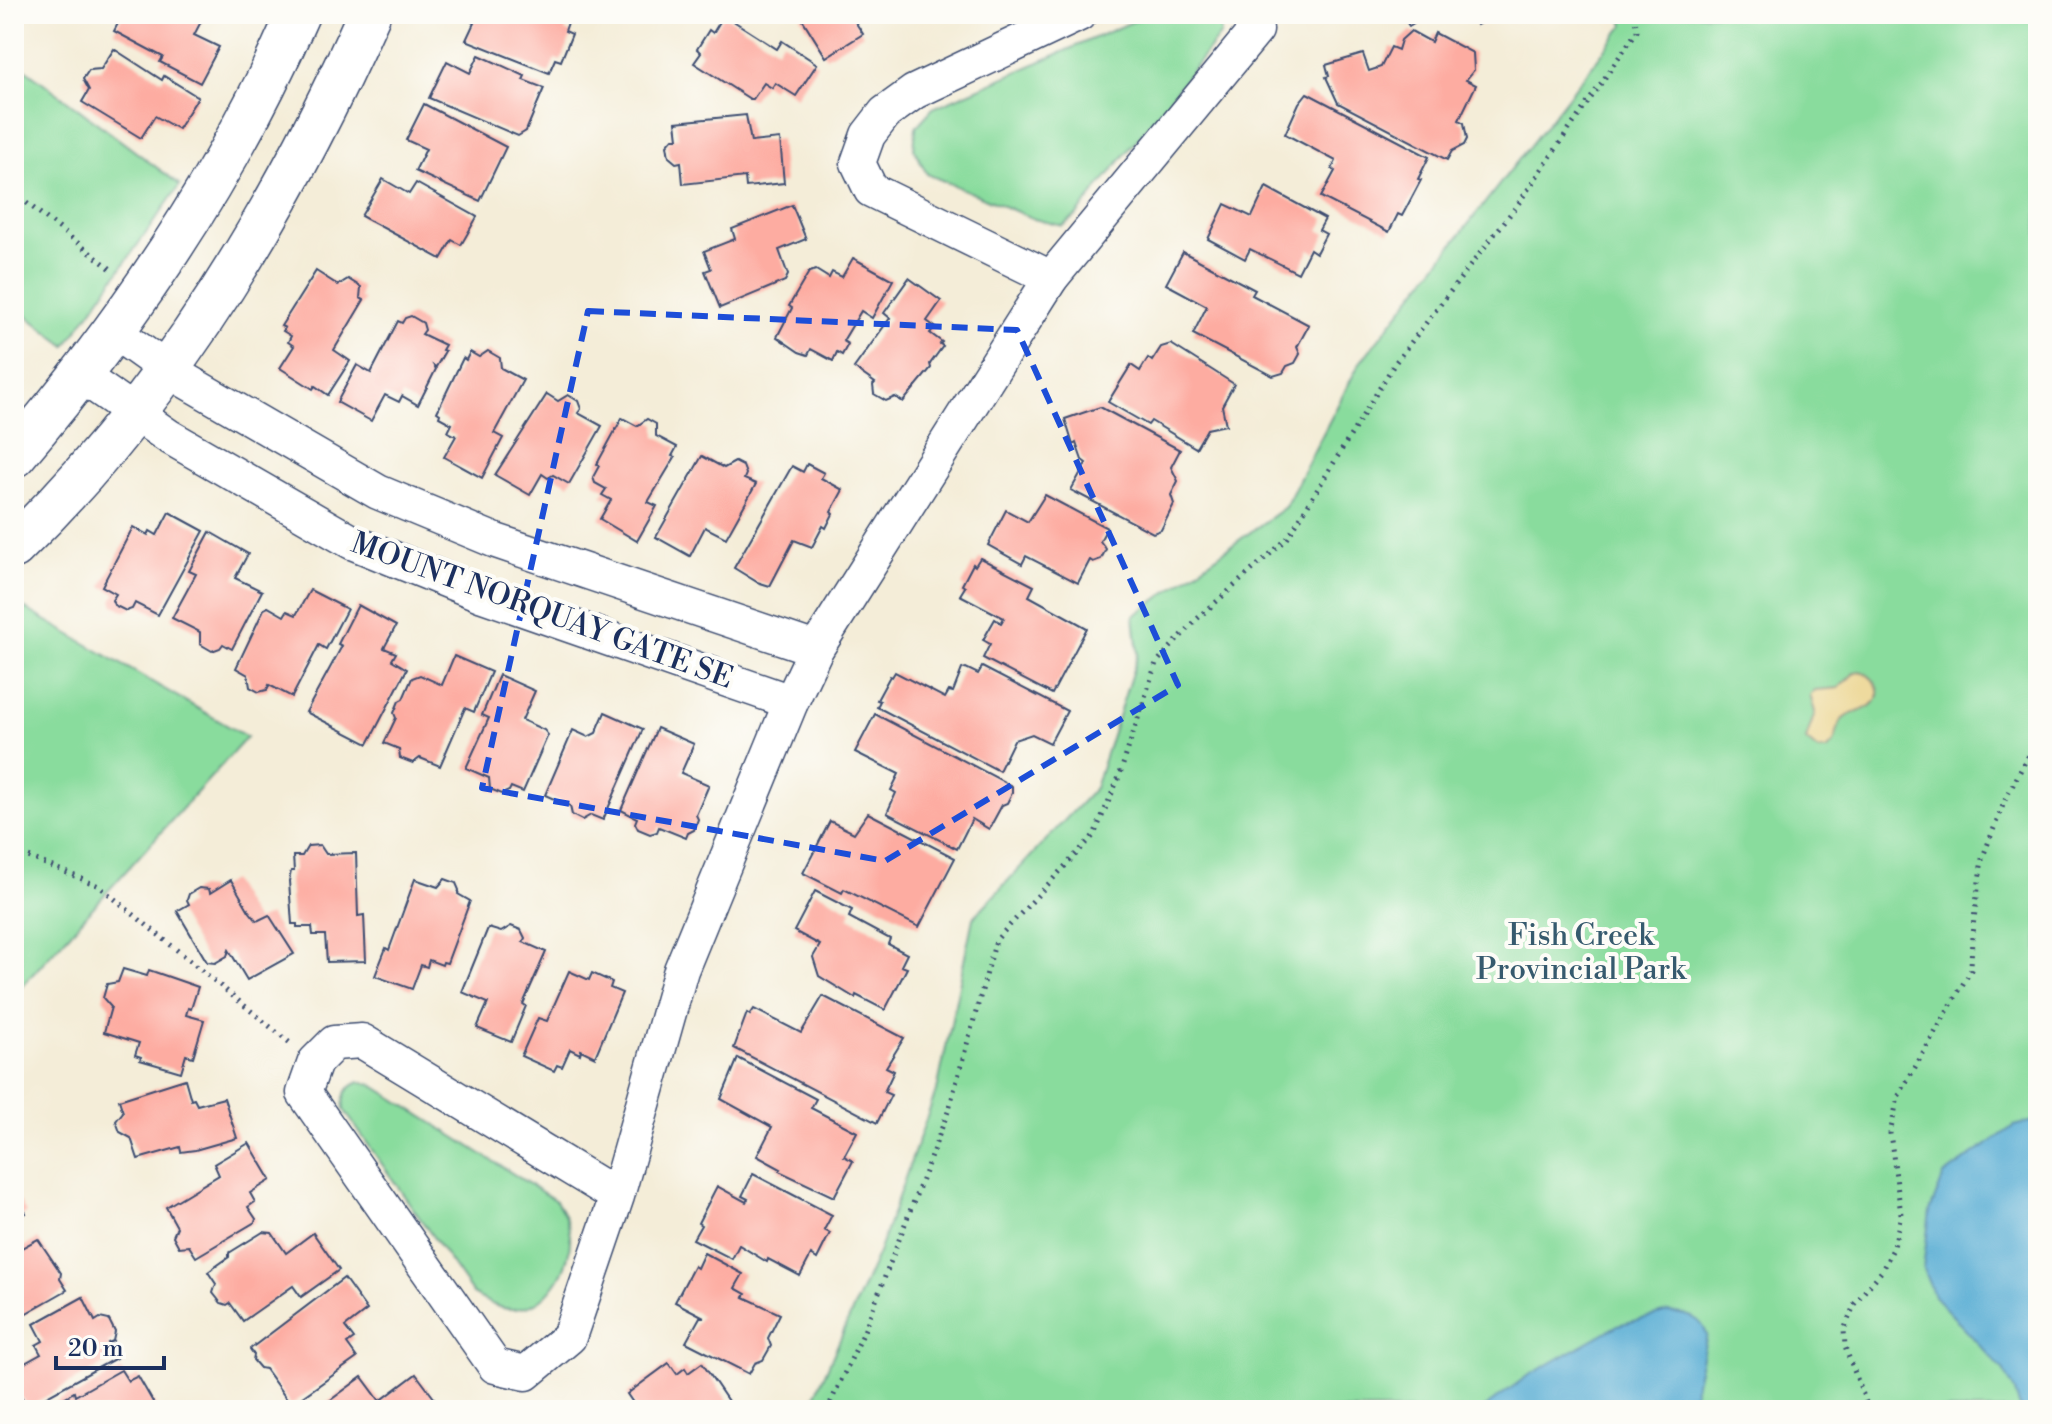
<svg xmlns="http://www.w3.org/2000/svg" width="2052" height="1424" font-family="'Libre Bodoni',serif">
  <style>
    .green { fill: #89dc9d; stroke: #52867e; stroke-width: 2 }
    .sand { fill: #eeda9e; stroke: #84847e; stroke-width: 2 }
    .water { fill: #58add4; stroke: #3a6e99; stroke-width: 2 }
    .building { fill: #fdaca1 }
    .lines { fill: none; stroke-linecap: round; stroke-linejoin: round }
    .minor-casing { stroke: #3c4c70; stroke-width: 37 }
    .tertiary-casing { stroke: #3c4c70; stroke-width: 45 }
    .path { stroke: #3c4c70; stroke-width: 5; stroke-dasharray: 2 6; stroke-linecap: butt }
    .minor { stroke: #fff; stroke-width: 34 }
    .tertiary { stroke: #fff; stroke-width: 42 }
    .marked { fill: none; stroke: #1d4ed8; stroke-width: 6; stroke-dasharray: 16 10; stroke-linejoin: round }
    .labels { text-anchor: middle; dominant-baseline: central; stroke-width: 8; stroke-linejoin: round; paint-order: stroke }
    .street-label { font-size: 30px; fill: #1b2f5e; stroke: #fdfcf7 }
    .park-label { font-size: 30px; fill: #365a6e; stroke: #fdfcf7 }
  </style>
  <rect width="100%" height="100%" fill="#fdfcf7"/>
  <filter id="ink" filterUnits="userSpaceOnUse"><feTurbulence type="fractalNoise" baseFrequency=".0125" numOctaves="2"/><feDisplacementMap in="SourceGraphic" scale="16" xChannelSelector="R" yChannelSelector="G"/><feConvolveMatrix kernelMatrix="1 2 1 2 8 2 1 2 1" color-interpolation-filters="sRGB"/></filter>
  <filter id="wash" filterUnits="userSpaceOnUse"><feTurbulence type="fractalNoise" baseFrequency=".006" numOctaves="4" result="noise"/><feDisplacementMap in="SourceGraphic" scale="32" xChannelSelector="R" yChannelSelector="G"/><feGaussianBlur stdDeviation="1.8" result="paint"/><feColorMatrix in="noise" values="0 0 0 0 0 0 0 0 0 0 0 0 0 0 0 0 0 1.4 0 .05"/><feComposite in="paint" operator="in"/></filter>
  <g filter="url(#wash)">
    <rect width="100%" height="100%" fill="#f4edd8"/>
    <!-- green -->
    <g class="green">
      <path d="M1150 14H1219L1221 34 1076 216 1062 226 1034 219 927 174 914 149 916 127 933 108Z"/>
      <path d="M1621 14H2038V1410H809L878 1253 938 1086 973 918 1095 788 1138 654 1134 616 1285 507 1359 364 1624 25Z"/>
      <path d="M14 54 17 63 180 185 66 346 14 306Z"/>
      <path d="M14 602 247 737 14 995Z"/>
      <path d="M359 1082 371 1084 556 1201C563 1212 569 1222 570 1236 572 1267 548 1308 514 1309 499 1310 486 1301 473 1294L344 1110C342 1095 345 1089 359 1082Z"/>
    </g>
    <!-- sand -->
    <path class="sand" d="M1861 671C1869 675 1876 680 1878 689 1882 710 1854 709 1843 719 1833 728 1842 740 1826 750H1818L1806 740 1815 712 1810 695 1815 690 1839 688 1855 672Z"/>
    <!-- water -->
    <g class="water">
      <path d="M2038 1120V1410H2021L2013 1387 2003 1370 1934 1296 1923 1269 1930 1211 1944 1175 2014 1126Z"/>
      <path d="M1668 1312C1687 1315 1701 1315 1707 1335L1691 1404 1695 1410H1481L1526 1377 1618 1325Z"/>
    </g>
    <g id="blocks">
      <!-- building -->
      <g class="building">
        <path d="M123 14H205L194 35 219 47 200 83 160 62 163 57 114 31Z"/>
        <path d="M475 14H571L565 31 572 34 561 61 555 59 549 73 466 40 474 23 472 22Z"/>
        <path d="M806 14H850L863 34 826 57 801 17Z"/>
        <path d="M1401 14H1428L1409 26Z"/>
        <path d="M1470 14H1513L1512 21 1491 17 1477 25Z"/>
        <path d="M724 15 777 49 782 41 817 64 796 96 775 83 772 88 764 83 753 99H750L694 63 701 53 697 49 709 30 713 33Z"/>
        <path d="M1411 31 1431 42 1435 33 1473 53 1474 70 1466 80 1476 85 1459 120 1464 123 1467 139 1464 145 1452 151 1447 160 1338 103 1326 77 1329 76 1326 65 1363 54 1369 71 1381 67 1391 47 1398 50 1401 40Z"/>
        <path d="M114 49 162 80 164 76 198 97 178 129 155 116 141 138 82 102 89 90 83 79 89 70 101 69Z"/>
        <path d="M479 55 525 76 523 80 544 88 526 131 518 136 429 98 447 61 470 73Z"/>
        <path d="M1307 93 1429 157 1418 179 1421 180 1402 216 1398 214 1389 232 1321 197 1335 171 1332 169 1336 161 1285 134 1299 103Z"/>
        <path d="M424 104 506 147 480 201 415 171 426 149 406 140Z"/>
        <path d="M746 115 751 142 780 139 784 183 746 187 745 177 683 184 681 162 676 163 669 157 667 145 673 138H678L676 122Z"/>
        <path d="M383 179 409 194 416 183 477 217 461 245 452 240 441 259 361 216Z"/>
        <path d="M1266 187 1325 219 1319 230 1326 234 1316 253 1310 249 1298 273 1250 249 1245 259 1208 239 1225 204 1252 217Z"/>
        <path d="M792 205 806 239 779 250 788 275 785 281 720 308 705 271 711 269 704 251 735 239 732 229Z"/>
        <path d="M1183 252 1255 290 1252 295 1309 325 1297 347 1300 354 1295 363 1287 366 1283 373 1273 376 1193 334 1207 306 1166 284Z"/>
        <path d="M853 258 893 280 872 318 861 311 843 341 848 344 842 355 837 352 833 361 811 349 808 355 799 352 777 337 792 308 789 306 809 272 816 270 829 278 832 272 842 277Z"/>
        <path d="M316 271 338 285 348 279 361 287 360 298 364 300 334 350 350 361 328 395 315 386 313 389 280 368 294 346 288 342 291 336 283 331 285 328 281 326Z"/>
        <path d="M909 278 941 301 927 321 935 327 930 333 942 342 940 344 943 346 930 364 931 368 903 402 895 397 886 401 874 394 873 385 875 383 854 368 890 318 884 313Z"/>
        <path d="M411 316 423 323 425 330 422 334 445 345 442 350 445 351 436 367 434 366 436 369 418 405 402 396 399 402 385 395 371 421 337 402 357 365 371 373 398 321 402 323 405 318Z"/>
        <path d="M1171 344 1234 384 1222 406 1226 425 1207 429 1196 448 1151 421 1148 425 1108 402 1131 365 1140 371 1148 358 1152 361 1161 347Z"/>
        <path d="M488 351 500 358 501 368 523 380 494 433 503 438 482 478 444 457 456 436 448 432 452 424 439 417 440 414 437 412 463 358 466 360 470 352 479 357Z"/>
        <path d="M547 394 558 401 568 395 578 401 581 409 578 413 602 426 569 484 553 475 548 478 542 474 530 495 495 475Z"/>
        <path d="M1100 407 1180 450 1171 467 1178 481 1171 495 1174 504 1161 530 1153 533 1071 490 1086 463 1082 460 1076 443 1073 445 1065 419Z"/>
        <path d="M622 418 637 426 647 419 656 424V436L677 447 672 456 675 457 648 502 657 506 637 541 600 519 611 500 602 495 606 489 595 483 593 477 599 466 597 464Z"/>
        <path d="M702 456 724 468 735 462 743 466 746 474 744 479 756 484 726 538 705 527 690 556 656 537Z"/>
        <path d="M807 464 824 473 821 478 843 490 831 512 833 514 826 528 823 526 812 547 794 540 770 586 757 582 734 568 792 466 803 472Z"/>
        <path d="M1045 495 1107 528 1100 541 1106 549 1101 559 1093 562 1090 560 1078 583 1026 556 1022 564 988 545 1006 510 1028 522Z"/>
        <path d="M169 512 204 531 158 615 135 603 132 609 126 611 114 605 112 600 116 594 102 586 133 527 148 535 150 531 157 535Z"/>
        <path d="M210 532 248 554 235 578 262 591 232 649 223 644 220 648 212 651 200 644V632L172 618 196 574 189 571Z"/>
        <path d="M980 558 1034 586 1029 596 1087 628 1052 694 983 658 990 644 983 640 995 619 1001 623 1004 618 960 595 965 587 962 585 973 564 975 566Z"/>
        <path d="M310 590 347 609 326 649 319 645 292 697 269 685 267 690 259 692 250 687 248 675 236 668 264 609 268 607 284 616 287 611 296 615Z"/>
        <path d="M358 605 396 626 384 648 396 653 392 660 407 669 368 744 306 712 342 646 338 644Z"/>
        <path d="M454 656 491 672 474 712 465 708 440 766 420 758 413 763 400 758 399 749 384 743 396 718 394 713 399 701 403 699 412 678 420 675 442 685Z"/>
        <path d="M982 667 1067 711 1050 743 1032 734 1014 740 999 771 877 707 880 701 877 700 890 676 892 677 895 672 945 698 949 691 953 692 962 669 966 668 978 674Z"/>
        <path d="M499 675 535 691 522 720 544 730 548 735 523 792 511 787 509 791 502 794 490 789 489 778 466 768 489 718 482 715Z"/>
        <path d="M605 712 643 729 603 820 591 815 582 820 572 815 570 806 545 795 573 730 588 737 596 733Z"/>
        <path d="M875 714 1012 786V793L1007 803 1002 805 989 829 972 819 957 849 887 813 896 793 891 790 899 774 855 752Z"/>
        <path d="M657 728 694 744 681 773 709 785 696 815 698 819 694 830 688 833 686 838 659 827 657 832 650 834 638 829 635 823 637 818 621 810Z"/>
        <path d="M868 813 955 858 919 927 844 889 842 893 803 873 830 821 854 833Z"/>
        <path d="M320 845 326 854 356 853 358 916 364 915 366 961 327 962 325 935H313L312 927H297V924H292L289 881 291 871H294L293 856H302L308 846Z"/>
        <path d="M415 879 438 887 445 879 456 883 459 890 458 894 470 901 447 963 443 962 442 965 429 960 427 967 421 965 412 989 375 976 386 948 389 950Z"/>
        <path d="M231 880 249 911 257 921 269 915 294 954 247 980 229 950 227 956 215 963 207 962 177 911 189 904 187 900 189 894 199 888 209 889 210 893Z"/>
        <path d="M815 891 852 910 849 917 890 939 888 944 907 954 901 966 907 968 885 1010 856 995 855 998 819 976 813 957 820 945 794 931Z"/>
        <path d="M511 926 521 930 525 938 523 942 546 952 523 1004 526 1006 511 1042 477 1028 488 1003 462 992 488 928 501 932Z"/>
        <path d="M123 969 147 976 149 970 198 987 191 1009 188 1008 186 1015 204 1020 193 1057 186 1055 181 1072 140 1060 141 1057 135 1055 139 1043 104 1032 111 1007 103 998 107 984 118 982Z"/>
        <path d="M569 971 589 980 592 973 612 982 610 988 622 993 595 1057 581 1050 580 1054 570 1049 562 1067 557 1065 554 1071 521 1056 538 1018 547 1021Z"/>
        <path d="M823 996 904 1038 886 1067 894 1071 884 1092 891 1095 877 1123 734 1048 747 1013 750 1015 754 1009 801 1033Z"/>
        <path d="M738 1058 816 1099 811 1108 857 1132 844 1156 853 1161 834 1197 779 1171 781 1169 757 1156 772 1127 721 1099Z"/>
        <path d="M185 1079 191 1100 194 1099 197 1105 224 1098 237 1138 195 1150 181 1152 180 1147 138 1159 131 1138 120 1132 116 1121 123 1112 119 1100Z"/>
        <path d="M249 1143 271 1180 250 1193 255 1202 248 1207 256 1219 255 1222 196 1257 189 1246 179 1247 173 1236 177 1227 166 1207 219 1175 214 1164Z"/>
        <path d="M753 1174 832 1215 824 1230 830 1233 817 1259 811 1255 800 1276 768 1259 767 1262 739 1245 732 1259 693 1239 701 1225 698 1223 717 1186 746 1202 748 1199 742 1196Z"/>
        <path d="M14 1191 26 1213 14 1219Z"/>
        <path d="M263 1232 272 1233 286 1253 313 1233 339 1270 301 1297 293 1286 243 1321 230 1303 227 1305 221 1303 213 1293 216 1284 208 1272 229 1257V1253Z"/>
        <path d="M38 1239 61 1273 60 1279 67 1290 14 1320V1252Z"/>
        <path d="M704 1253 743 1274 735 1288 746 1294 744 1297 780 1314 768 1338 771 1346 763 1360 755 1363 749 1374 686 1342 700 1317H704L675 1302 694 1266 697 1268Z"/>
        <path d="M344 1278 367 1310 345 1327 354 1339 347 1344 357 1358 291 1405 265 1369 260 1368 253 1360 254 1355 250 1349Z"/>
        <path d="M83 1297 95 1321 100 1318 109 1320 115 1332 113 1341 108 1343 116 1358 27 1407 14 1383V1369L41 1354 36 1345 43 1341 34 1324Z"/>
        <path d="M669 1363 677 1374 685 1368 688 1373 702 1363 734 1410H638L627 1394Z"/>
        <path d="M121 1370 128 1381 138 1376 157 1409 43 1410 74 1392 75 1396Z"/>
        <path d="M416 1374 440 1406 434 1410H317L362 1377 380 1401Z"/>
      </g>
    </g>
  </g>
  <g filter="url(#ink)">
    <use href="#blocks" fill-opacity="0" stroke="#3c4c70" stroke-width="2"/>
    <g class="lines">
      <!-- minor casing -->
      <g class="minor-casing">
        <g id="minor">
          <path d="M1051 278 871 190 858 163 868 135 885 113 914 92 1079 14"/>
          <path d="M113 331 169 371 378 492 496 541 816 649"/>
          <path d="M80 375 168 436 352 542 483 595 791 702"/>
          <path d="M617 1196 362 1041 334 1043 315 1062 304 1093 495 1366 526 1373 569 1337 617 1196 681 970 791 702 816 649 1051 278 1256 30 1253 14"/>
        </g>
      </g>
      <!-- tertiary casing -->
      <g class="tertiary-casing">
        <g id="tertiary">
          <path d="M14 456C128 323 228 175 298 14"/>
          <path d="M14 547C169 397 282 210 369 14"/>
        </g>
      </g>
      <!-- path -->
      <g class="path">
        <path d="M14 193 111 269"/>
        <path d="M14 851 99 886 290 1043"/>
        <path d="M827 1410 863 1334 949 1109 996 940 1094 835 1119 777 1156 663 1197 619 1287 539 1395 363 1518 204 1637 31 1634 14"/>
        <path d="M1869 1410 1845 1347 1844 1330 1855 1303 1881 1272 1894 1247 1901 1214 1890 1133 1898 1097 1971 970 1972 934 1982 859 2005 800 2038 737"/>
      </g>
      <!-- minor -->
      <use href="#minor" class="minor"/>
      <!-- tertiary -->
      <use href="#tertiary" class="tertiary"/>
    </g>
  </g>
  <!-- marked area -->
  <path class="marked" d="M588 311 1017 330 1178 685 885 861 482 788Z"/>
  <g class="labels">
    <!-- street labels -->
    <g class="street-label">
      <text transform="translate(542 611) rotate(20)">MOUNT NORQUAY GATE SE</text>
    </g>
    <!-- park labels -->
    <g class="park-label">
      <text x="1581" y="936">Fish Creek<tspan x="1581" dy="34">Provincial Park</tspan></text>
    </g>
  </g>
  <!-- margin -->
  <rect width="2052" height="1424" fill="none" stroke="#fdfcf7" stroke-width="48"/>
  <!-- scale -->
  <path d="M56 1356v12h108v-12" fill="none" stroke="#1b2f5e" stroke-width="4"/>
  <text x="68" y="1356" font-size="24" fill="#1b2f5e" stroke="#fdfcf7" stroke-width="6" paint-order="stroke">20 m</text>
</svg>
